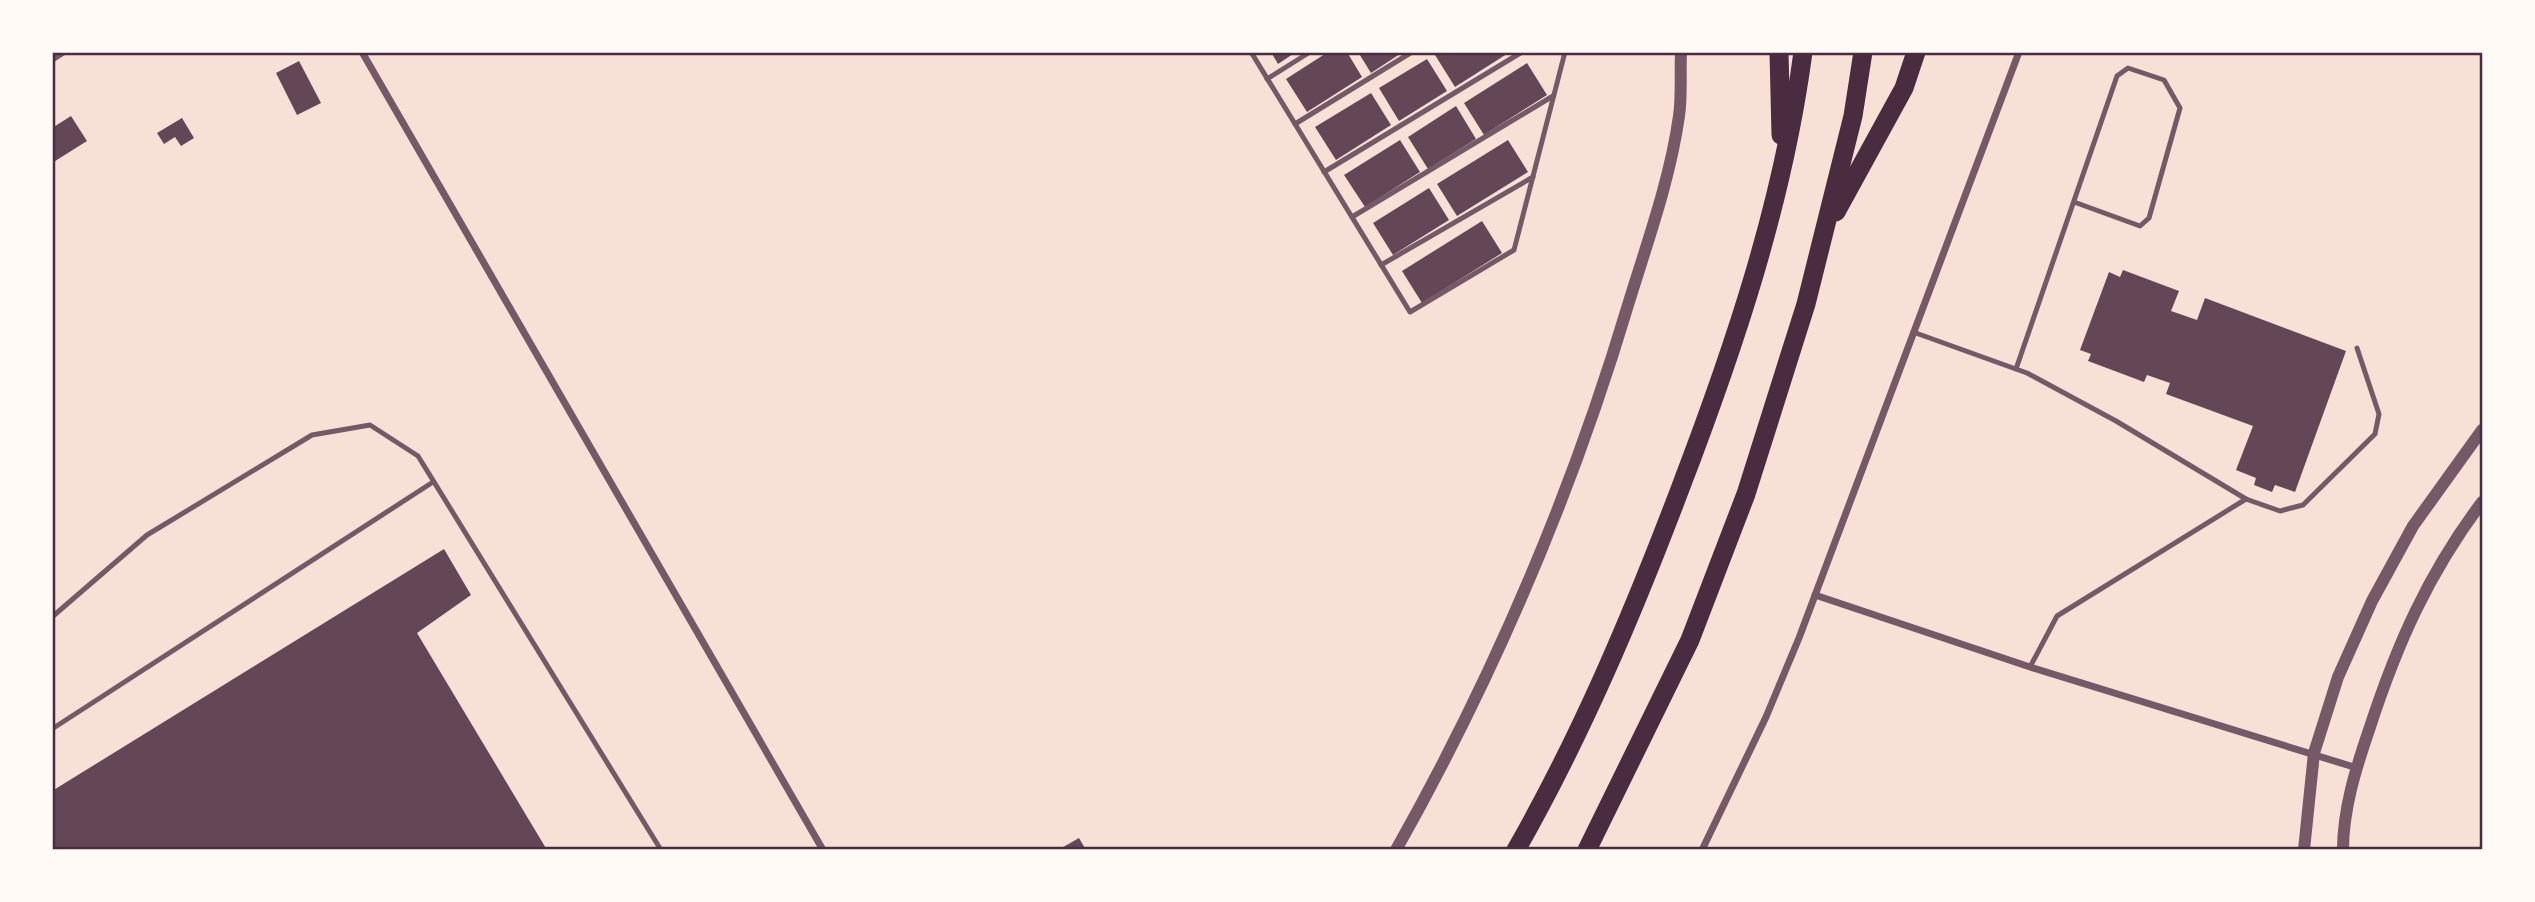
<svg xmlns="http://www.w3.org/2000/svg" width="2535" height="902" font-family="Merriweather,serif">
  <style>
    .building { fill: #644757 }
    .lines { fill: none; stroke-linecap: round; stroke-linejoin: round }
    .service { stroke: #755966; stroke-width: 5 }
    .minor { stroke: #755966; stroke-width: 7 }
    .tertiary { stroke: #755966; stroke-width: 12 }
    .motorway { stroke: #4a2c40; stroke-width: 19 }
    .neatline { fill: none; stroke: #4a2c40; stroke-width: 2.5 }
  </style>
  <rect width="100%" height="100%" fill="#f7e1d7"/>
  <!-- building -->
  <g class="building">
    <path d="M1271 52H1296L1278 64Z"/>
    <path d="M1328 52H1347L1362 77 1307 112 1286 79Z"/>
    <path d="M1358 52H1403L1371 73Z"/>
    <path d="M1440 52H1510L1455 87 1435 55Z"/>
    <path d="M1427 59 1447 91 1399 121 1379 88Z"/>
    <path d="M299 61 321 103 297 115 276 73Z"/>
    <path d="M1527 63 1547 95 1484 135 1464 103Z"/>
    <path d="M1371 93 1391 125 1336 160 1315 127Z"/>
    <path d="M1456 106 1476 139 1428 169 1408 137Z"/>
    <path d="M71 116 87 141 52 163V128Z"/>
    <path d="M182 118 194 138 181 146 175 137 164 144 157 133Z"/>
    <path d="M1400 140 1420 172 1365 207 1344 175Z"/>
    <path d="M1508 140 1528 172 1457 216 1437 184Z"/>
    <path d="M1429 188 1449 220 1393 255 1373 223Z"/>
    <path d="M1482 221 1502 253 1422 303 1402 271Z"/>
    <path d="M2123 270 2179 291 2171 311 2197 320 2205 298 2346 351 2295 492 2275 485 2272 492 2254 485 2256 478 2236 470 2253 426 2166 394 2170 383 2147 375 2144 382 2088 361 2091 354 2080 350 2109 272 2120 277Z"/>
    <path d="M444 549 471 595 417 633 547 850H52V791Z"/>
    <path d="M1079 838 1086 850H1058Z"/>
  </g>
  <g class="lines">
    <!-- service -->
    <g class="service">
      <path d="M1251 52 1410 312 1514 250 1565 52"/>
      <path d="M1267 79 1310 52"/>
      <path d="M1295 124 1412 52"/>
      <path d="M1324 172 1522 52"/>
      <path d="M1352 217 1553 96"/>
      <path d="M1381 265 1533 177"/>
      <path d="M1913 332 2027 373 2116 421 2246 499 2057 616 2030 667"/>
      <path d="M2016 369 2117 76 2128 68 2164 80 2180 108 2149 218 2140 226 2074 202"/>
      <path d="M2246 499 2280 511 2303 505 2375 434 2379 414 2357 348"/>
      <path d="M52 617 147 535 312 435 370 425 418 456 661 850"/>
      <path d="M52 729 433 482"/>
    </g>
    <!-- minor -->
    <g class="minor">
      <path d="M362 52 823 850"/>
      <path d="M52 59 63 52"/>
      <path d="M1815 595 2030 667 2357 768"/>
      <path d="M1702 850 1766 717 1799 638 2019 52"/>
    </g>
    <!-- tertiary -->
    <g class="tertiary">
      <path d="M1396 850C1494 676 1571 496 1628 305 1647 243 1670 180 1679 116 1682 96 1680 73 1681 52"/>
      <path d="M2304 850 2314 753 2338 677 2372 601 2413 526 2482 430"/>
      <path d="M2343 850C2343 809 2356 768 2369 730 2397 644 2428 574 2482 502"/>
    </g>
    <!-- motorway -->
    <g class="motorway">
      <path d="M1779 52 1781 135"/>
      <path d="M1836 212 1904 88 1916 52"/>
      <path d="M1516 850C1582 734 1633 613 1680 489 1734 348 1783 203 1803 52"/>
      <path d="M1587 850 1690 640 1746 494 1806 304 1853 116 1863 52"/>
    </g>
  </g>
  <!-- border -->
  <rect width="2535" height="902" fill="none" stroke="#fffaf5" stroke-width="108"/>
  <rect x="54" y="54" width="2427" height="794" class="neatline"/>
</svg>
